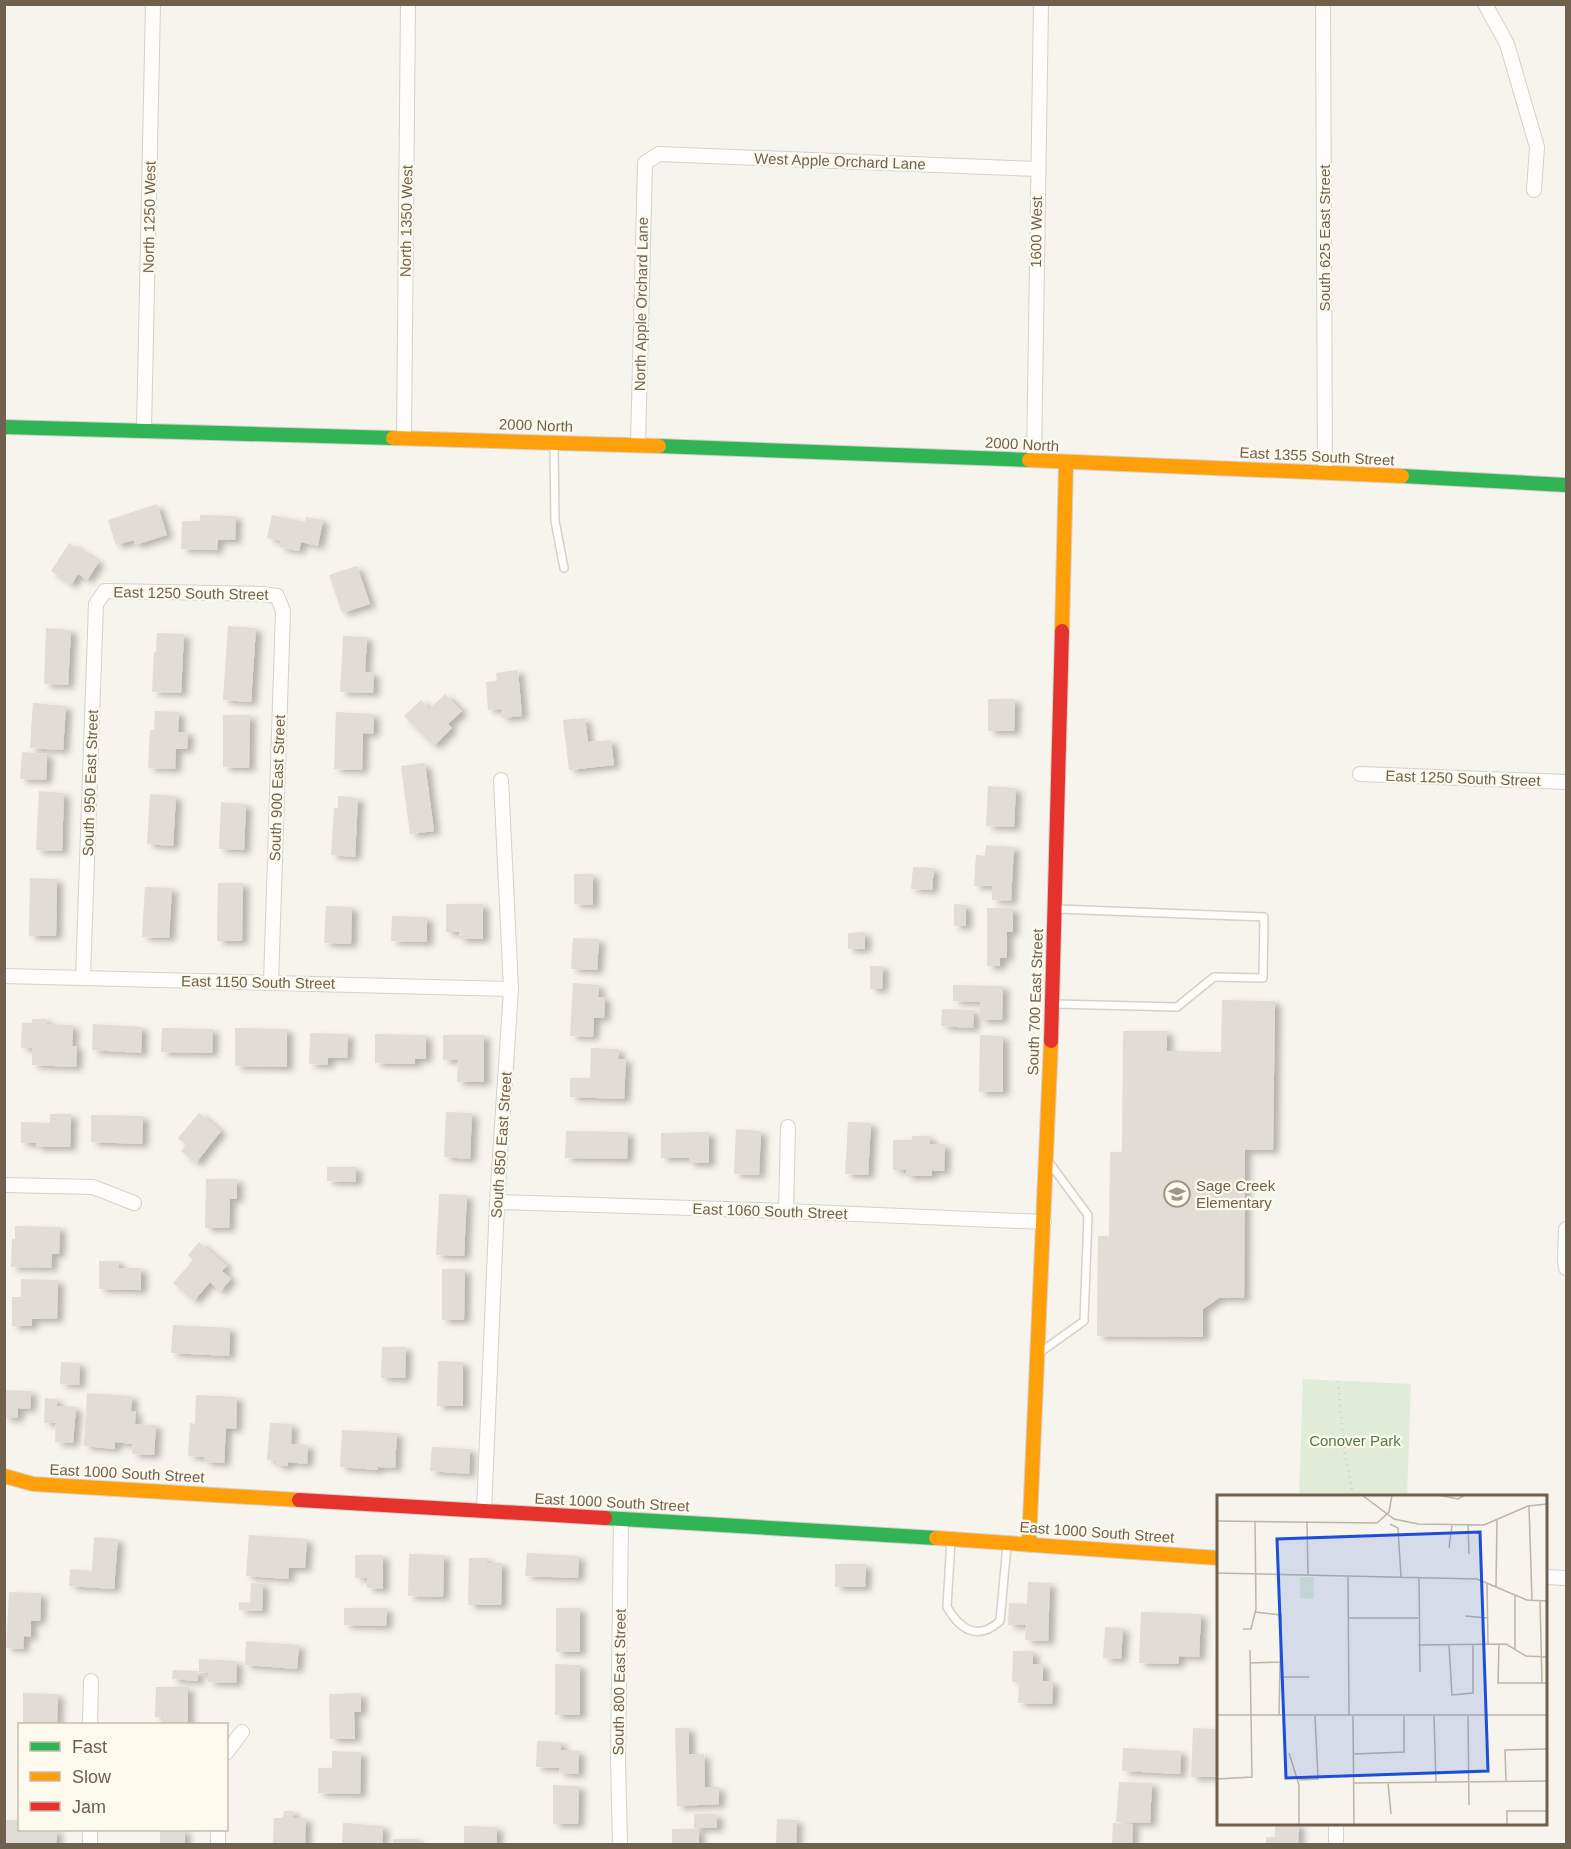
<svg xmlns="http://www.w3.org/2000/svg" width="1571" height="1849" font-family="Helvetica,sans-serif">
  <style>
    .green { fill: #e1ecd8 }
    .building { fill: #e1dcd4; filter: url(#shadow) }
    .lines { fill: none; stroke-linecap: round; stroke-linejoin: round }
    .lane-casing { stroke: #d5d1ca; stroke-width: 10 }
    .street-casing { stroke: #d5d1ca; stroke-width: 16 }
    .fast-casing { stroke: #d5d1ca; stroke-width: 16 }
    .slow-casing { stroke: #d5d1ca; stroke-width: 16 }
    .jam-casing { stroke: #d5d1ca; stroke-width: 16 }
    .path { stroke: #d8d4cf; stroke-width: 3; stroke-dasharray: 1.5 4.5; stroke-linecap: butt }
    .lane { stroke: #fefdfc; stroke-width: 7 }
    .street { stroke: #fefdfc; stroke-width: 14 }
    .fast { stroke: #30b455; stroke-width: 14 }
    .slow { stroke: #ff9f0a; stroke-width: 14 }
    .jam { stroke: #e5322d; stroke-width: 14 }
    .labels { text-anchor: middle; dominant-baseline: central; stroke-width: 4.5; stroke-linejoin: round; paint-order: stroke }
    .street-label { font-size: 15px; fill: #70614f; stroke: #fdf9ed }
    .poi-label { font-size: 15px; fill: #70614f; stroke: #fdf9ed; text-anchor: start }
    .park-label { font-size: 15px; fill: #517a4c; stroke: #fdf9ed }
    .inset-road { fill: none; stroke: #bcb5a8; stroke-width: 1.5 }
    .view { fill: #1d4ed8; fill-opacity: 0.15; stroke: #1d4ed8; stroke-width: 3 }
    .inset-edge { fill: none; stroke: #70614f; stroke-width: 3 }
  </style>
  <defs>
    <filter id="shadow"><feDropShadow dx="6" dy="3.5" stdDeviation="3" flood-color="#0004"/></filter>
  </defs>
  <rect width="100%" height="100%" fill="#f6f4ec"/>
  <!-- green -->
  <path class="green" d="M1303 1379 1411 1384 1407 1496H1299Z"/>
  <!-- building -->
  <g class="building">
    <path d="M157 504 167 535 135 545 134 540 116 545 108 520Z"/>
    <path d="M200 515 236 516 235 540H218L217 550 181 549 182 521H200Z"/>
    <path d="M272 515 305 522 306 517 323 520 318 546 301 542 299 551 279 547 281 541 267 538Z"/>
    <path d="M69 543 99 562 87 580 78 574 71 585 51 571Z"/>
    <path d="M357 566 370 604 342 613 329 575Z"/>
    <path d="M228 626 256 628 251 702 223 700Z"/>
    <path d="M46 628 71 630 68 685 44 684Z"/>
    <path d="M157 633 184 634 181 693 152 692 154 652H156Z"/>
    <path d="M343 636 367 637 365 672 374 673 373 693 340 692Z"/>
    <path d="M518 670 522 716 501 718V709L488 710 486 682 497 681 496 673Z"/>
    <path d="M445 694 462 711 448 724 452 728 434 746 404 716 421 700 429 709Z"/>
    <path d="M988 699H1015L1014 731H988Z"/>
    <path d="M33 703 66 706 63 750 30 748Z"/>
    <path d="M155 711 179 712 178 732H188L187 749H176L175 769 148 768 150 730H154Z"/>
    <path d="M336 712 374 714 373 734 363 733 362 770 334 769Z"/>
    <path d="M223 715H250L249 768 223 767Z"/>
    <path d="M585 718 588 742 611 740 614 765 569 770 563 720Z"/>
    <path d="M22 752 47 754 46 780 20 779Z"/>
    <path d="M425 763 434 831 410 834 401 766Z"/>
    <path d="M988 786 1016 788 1014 827 986 826Z"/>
    <path d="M39 791 64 793 62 851 36 850Z"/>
    <path d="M150 794 176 796 173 846 147 844Z"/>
    <path d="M338 796 358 798 355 857 331 855 334 808H338Z"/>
    <path d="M221 802 246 804 244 850 219 849Z"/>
    <path d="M986 845 1014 847 1011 901 992 900V886H974L976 855 985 856Z"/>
    <path d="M913 867 934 868 932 890 911 889Z"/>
    <path d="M574 874H593V905L574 904Z"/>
    <path d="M30 878 57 879 56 936H29Z"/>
    <path d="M218 883H243L242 941H217Z"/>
    <path d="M145 887 172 888 169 938 142 937Z"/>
    <path d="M446 904H483V939H459V932H446Z"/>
    <path d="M954 904 966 905V926H954Z"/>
    <path d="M326 906 352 907 351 944 324 943Z"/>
    <path d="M987 908H1013V932H1007V958H1000V966H987Z"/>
    <path d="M392 916 427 917V942L391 941Z"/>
    <path d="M865 932V949H848V933Z"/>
    <path d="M573 938 599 939 597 970 571 969Z"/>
    <path d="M870 966H883L882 989H870Z"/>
    <path d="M573 983 599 985 598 997H605L604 1018H594L593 1037 570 1036Z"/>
    <path d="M953 985 1003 986 1002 1020H980V1002L953 1001Z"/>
    <path d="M1222 1000 1275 1001 1273 1150H1245L1244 1298H1219L1203 1309V1337L1097 1336 1098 1236H1109L1110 1152H1122L1123 1031H1167V1051L1221 1052Z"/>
    <path d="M942 1009 974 1010 973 1028 941 1026Z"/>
    <path d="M32 1019H47V1024L73 1025 72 1046H77L76 1067 32 1065V1048H21L22 1023H32Z"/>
    <path d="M93 1024 142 1027 141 1053 92 1050Z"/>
    <path d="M162 1028 213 1029 212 1053 161 1052Z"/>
    <path d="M235 1028 287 1029V1067L235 1066Z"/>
    <path d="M310 1033 348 1034 347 1058H328V1065L309 1064Z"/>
    <path d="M375 1034 426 1035V1059H415V1064L375 1063Z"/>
    <path d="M443 1035H484V1082H457L458 1060H443Z"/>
    <path d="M980 1035 1003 1036V1092H979Z"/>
    <path d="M591 1048 619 1049 618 1059H626L624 1099 570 1097V1078H590Z"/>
    <path d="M446 1112 472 1113 470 1159 444 1157Z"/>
    <path d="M199 1113 221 1131 196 1163 181 1151 186 1145 178 1138Z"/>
    <path d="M50 1114H71L70 1147H36V1143H21V1122L50 1123Z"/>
    <path d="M91 1115 143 1116 142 1144 91 1142Z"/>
    <path d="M848 1122 871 1123 868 1175 845 1174Z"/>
    <path d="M736 1129 761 1131 759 1175 734 1174Z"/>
    <path d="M566 1131 628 1132 627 1159 565 1158Z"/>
    <path d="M709 1132V1163H689V1158H661V1133Z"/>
    <path d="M912 1136H930V1144H945L944 1171H932V1176H906V1170H893V1140H912Z"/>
    <path d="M327 1167H356V1182L327 1181Z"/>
    <path d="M206 1179H237V1199H230L229 1228H205Z"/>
    <path d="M439 1194 467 1195 464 1256 436 1255Z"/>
    <path d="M15 1226 60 1227 59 1254H52L51 1268 11 1267 12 1239H15Z"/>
    <path d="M199 1242 227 1266 222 1271 231 1279 220 1292 210 1282 194 1301 173 1283 193 1260 188 1255Z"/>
    <path d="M99 1261H119V1268H141V1290L99 1289Z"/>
    <path d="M442 1269H465L464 1320H442Z"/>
    <path d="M21 1279 58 1280 57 1319H32V1326H12V1297H21Z"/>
    <path d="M173 1325 230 1328 229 1356 171 1353Z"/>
    <path d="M382 1347H406L405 1378H381Z"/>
    <path d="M438 1361 463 1362V1406H437Z"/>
    <path d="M61 1362 80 1363 79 1385 60 1384Z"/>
    <path d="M4 1390 31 1391 30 1409 18 1408V1418H4Z"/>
    <path d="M87 1393 132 1396 131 1411 136 1412 135 1424 156 1425 154 1455 132 1454 133 1444 115 1442V1449L84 1446Z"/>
    <path d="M196 1395 237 1397 236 1429 226 1428 224 1463 204 1462 205 1457 188 1456 190 1423 195 1424Z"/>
    <path d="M45 1398 57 1399V1406L76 1407 73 1443 55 1442 56 1423H44Z"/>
    <path d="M270 1423 292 1424 291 1444 308 1445 307 1464 288 1462V1466H276V1461L267 1460Z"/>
    <path d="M342 1430 397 1433 395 1468 378 1467V1470L340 1467Z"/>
    <path d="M432 1447 470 1449 469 1474 430 1471Z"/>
    <path d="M249 1535 307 1539 305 1568H289L288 1579 246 1576Z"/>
    <path d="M94 1537 118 1539 114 1589 69 1586 70 1569 92 1571Z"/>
    <path d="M527 1553 579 1556 578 1578 525 1576Z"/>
    <path d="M409 1554 444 1555 443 1597 408 1596Z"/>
    <path d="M355 1555H383V1589L367 1588V1578H355Z"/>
    <path d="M469 1558H487V1563H502L501 1605H468Z"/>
    <path d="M835 1564H866L865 1587H835Z"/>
    <path d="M1028 1582 1050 1583 1048 1641 1025 1640 1026 1625H1008L1009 1603 1027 1604Z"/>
    <path d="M251 1583 263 1584 262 1611 239 1610V1602L250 1603Z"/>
    <path d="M9 1592 41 1593 40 1621H31V1637L24 1636 23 1649 6 1648Z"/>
    <path d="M344 1608H387L386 1626 344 1625Z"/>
    <rect x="556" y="1608" width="24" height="44"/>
    <path d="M1141 1612 1201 1614 1199 1657 1179 1656 1178 1664 1139 1663Z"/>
    <path d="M1105 1627 1123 1628 1121 1659 1103 1658Z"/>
    <path d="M246 1641 299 1645 297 1669 245 1665Z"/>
    <path d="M1013 1651H1033V1664H1043V1681H1053L1052 1704 1018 1703 1019 1682H1012Z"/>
    <path d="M199 1659 237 1661 236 1683 208 1682 209 1673 199 1672Z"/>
    <path d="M555 1664 580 1665V1715H555Z"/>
    <path d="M173 1670 198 1671V1681L172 1679Z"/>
    <path d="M156 1687H188V1724H163V1717H155Z"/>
    <path d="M23 1693 58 1694 57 1723H23Z"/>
    <path d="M361 1693V1712H354L355 1739H330L329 1694Z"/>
    <path d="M675 1728H689V1754H704L705 1787H719V1804L677 1806Z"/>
    <path d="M1193 1728 1218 1729V1777H1191Z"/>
    <path d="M537 1741 561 1742V1750L579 1751 578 1774 559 1773 560 1768 536 1767Z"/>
    <path d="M1123 1748 1181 1751 1180 1774 1122 1771Z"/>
    <path d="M332 1751 361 1752 360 1794 318 1793V1768H332Z"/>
    <path d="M1119 1782 1152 1783 1150 1823 1116 1822Z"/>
    <path d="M553 1785 579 1786 578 1824H553Z"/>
    <path d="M284 1811H293V1818H306L305 1844H273L274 1818H283Z"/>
    <rect x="694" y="1814" width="23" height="14"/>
    <path d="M777 1819 797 1820 796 1844H776Z"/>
    <path d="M6 1820H20V1830H57L56 1844H5Z"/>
    <path d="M343 1823 383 1826 382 1844H342Z"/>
    <path d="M1113 1823 1133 1824 1132 1844H1112Z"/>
    <path d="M1275 1824H1299L1298 1844H1266V1837H1275Z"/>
    <path d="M464 1826 497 1827V1844H464Z"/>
    <rect x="672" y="1829" width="27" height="15"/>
    <rect x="160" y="1830" width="25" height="14"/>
    <rect x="393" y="1839" width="25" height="5"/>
  </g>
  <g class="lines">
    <!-- lane casing -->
    <g class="lane-casing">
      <g id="lane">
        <path d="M554 444 555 521 564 568"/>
        <path d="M1055 1004 1177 1007 1214 977 1263 978 1264 917 1058 909"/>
        <path d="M1042 1351 1084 1321 1088 1215 1051 1165"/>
        <path d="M951 1540 947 1607C960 1630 978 1641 1000 1621L1007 1545"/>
      </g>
    </g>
    <!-- street casing -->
    <g class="street-casing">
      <g id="street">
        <path d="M1323 4 1325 472"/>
        <path d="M1485 4 1507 44 1537 147 1534 190"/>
        <path d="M144 430 153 4"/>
        <path d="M404 438 408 4"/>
        <path d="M638 445 645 163 659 154 1037 169"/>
        <path d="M1034 460 1041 4"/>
        <path d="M1360 774 1566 782"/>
        <path d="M4 976 511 989"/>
        <path d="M83 977 96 604 105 591 263 594 277 596 283 611 271 982"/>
        <path d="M4 1185 93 1187 134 1203"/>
        <path d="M497 1202 786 1211 1044 1222"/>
        <path d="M786 1211 788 1127"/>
        <path d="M1566 1229 1565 1262 1566 1268"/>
        <path d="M484 1511 497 1202 511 989 501 780"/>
        <path d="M1546 1577 1566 1578"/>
        <path d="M90 1724 91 1681"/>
        <path d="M226 1753 242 1732"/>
        <path d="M90 1844V1830"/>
        <path d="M218 1844V1830"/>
        <path d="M620 1844 618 1760 621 1519"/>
        <path d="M1336 1844V1824"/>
      </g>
    </g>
    <!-- fast casing -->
    <g class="fast-casing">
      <g id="fast">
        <path d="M4 427 393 438"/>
        <path d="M659 446 1029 460"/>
        <path d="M1402 476 1566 485"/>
        <path d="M605 1518 936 1538"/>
      </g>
    </g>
    <!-- slow casing -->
    <g class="slow-casing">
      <g id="slow">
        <path d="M393 438 659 446"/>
        <path d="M1029 460 1402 476"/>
        <path d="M1062 631 1066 463"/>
        <path d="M4 1476 33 1484 299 1500"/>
        <path d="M936 1538 1218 1558"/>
        <path d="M1029 1543 1051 1041"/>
      </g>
    </g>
    <!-- jam casing -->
    <g class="jam-casing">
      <g id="jam">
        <path d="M1051 1041 1062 631"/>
        <path d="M299 1500 605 1518"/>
      </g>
    </g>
    <!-- path -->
    <path class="path" d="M1338 1381 1344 1448 1353 1496"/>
    <!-- lane -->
    <use href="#lane" class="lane"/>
    <!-- street -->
    <use href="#street" class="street"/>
    <!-- fast -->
    <use href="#fast" class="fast"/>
    <!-- slow -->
    <use href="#slow" class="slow"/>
    <!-- jam -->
    <use href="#jam" class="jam"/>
  </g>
  <!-- icons -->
  <defs>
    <g id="school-ring" transform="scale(1.35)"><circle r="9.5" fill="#fdf9ed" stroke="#9f9486" stroke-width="1.5"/><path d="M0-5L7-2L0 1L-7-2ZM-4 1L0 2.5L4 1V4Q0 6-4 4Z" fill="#9f9486"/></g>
  </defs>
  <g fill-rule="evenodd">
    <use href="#school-ring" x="1177" y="1194"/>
  </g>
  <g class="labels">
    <!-- street labels -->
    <g class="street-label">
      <text transform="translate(840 161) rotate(2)">West Apple Orchard Lane</text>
      <text transform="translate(149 217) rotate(-89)">North 1250 West</text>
      <text transform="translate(406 221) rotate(-89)">North 1350 West</text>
      <text transform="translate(1036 232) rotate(-89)">1600 West</text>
      <text transform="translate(1324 238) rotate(-90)">South 625 East Street</text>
      <text transform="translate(641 304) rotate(-89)">North Apple Orchard Lane</text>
      <text transform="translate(536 425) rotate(2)">2000 North</text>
      <text transform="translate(1022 444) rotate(3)">2000 North</text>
      <text transform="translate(1317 456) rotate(3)">East 1355 South Street</text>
      <text transform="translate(191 593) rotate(1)">East 1250 South Street</text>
      <text transform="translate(1463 778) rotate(2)">East 1250 South Street</text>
      <text transform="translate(90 783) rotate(-88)">South 950 East Street</text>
      <text transform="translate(277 788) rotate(-88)">South 900 East Street</text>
      <text transform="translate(258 982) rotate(1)">East 1150 South Street</text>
      <text transform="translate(1035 1002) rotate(-88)">South 700 East Street</text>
      <text transform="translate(501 1145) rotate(-86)">South 850 East Street</text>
      <text transform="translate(770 1211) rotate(2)">East 1060 South Street</text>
      <text transform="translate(127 1473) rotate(3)">East 1000 South Street</text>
      <text transform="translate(612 1502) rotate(3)">East 1000 South Street</text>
      <text transform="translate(1097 1532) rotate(4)">East 1000 South Street</text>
      <text transform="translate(619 1682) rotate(-89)">South 800 East Street</text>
    </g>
    <!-- poi labels -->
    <g class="poi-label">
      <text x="1196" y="1185">Sage Creek<tspan x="1196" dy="17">Elementary</tspan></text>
    </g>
    <!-- park labels -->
    <g class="park-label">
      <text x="1355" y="1440">Conover Park</text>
    </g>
  </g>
  <!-- overview -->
  <g transform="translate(1217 1495)">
    <rect width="330" height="330" fill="#f6f4ec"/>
    <path d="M83 82H97V104L83 103Z" fill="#e1ecd8"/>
    <path class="inset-road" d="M145 0 177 24 201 29 267 30 311 11 330 9M221 0 241 4 248 0M312 11 315 105M0 26 160 28 172 17 175 0M90 26 91 80M173 29 181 33 184 82M251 30 252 59M232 53 235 30M0 78 260 84 310 105 330 106M131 81 132 220M202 83 203 177M270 88 271 150M279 92 280 25M323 106 325 188M38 117 64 120 62 220M248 121 271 123M131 123H201M26 134H34L39 114 38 26M282 149 281 188H330M201 150 289 149 309 161 330 162M232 150 235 200 256 198V150M298 155V100M33 168 63 167M63 182H92M0 220H330M136 221 137 330M217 221 219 287M251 221 252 310M72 258 82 290V330M137 259 187 257V221M0 284 35 282 33 155M82 285 101 284 98 221M289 286 288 255 330 254M137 288 330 286M171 288 174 319M290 330V316H330"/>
    <path class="view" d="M263 37 271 276 69 283 60 44Z"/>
    <rect width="330" height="330" class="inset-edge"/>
  </g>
  <!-- border -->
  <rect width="1571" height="1849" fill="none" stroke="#70614f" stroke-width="12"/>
  <!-- legend -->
  <rect x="18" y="1723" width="210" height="108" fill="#fdf9ed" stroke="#c5bcae" stroke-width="1.5"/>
  <rect x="30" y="1742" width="30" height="9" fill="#30b455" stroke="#c5bcae" stroke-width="1.5"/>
  <text x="72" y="1753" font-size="18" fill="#70614f">Fast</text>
  <rect x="30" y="1772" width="30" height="9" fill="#ff9f0a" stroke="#c5bcae" stroke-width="1.5"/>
  <text x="72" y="1783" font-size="18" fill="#70614f">Slow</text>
  <rect x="30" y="1802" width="30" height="9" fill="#e5322d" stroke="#c5bcae" stroke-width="1.5"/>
  <text x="72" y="1813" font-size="18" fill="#70614f">Jam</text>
</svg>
